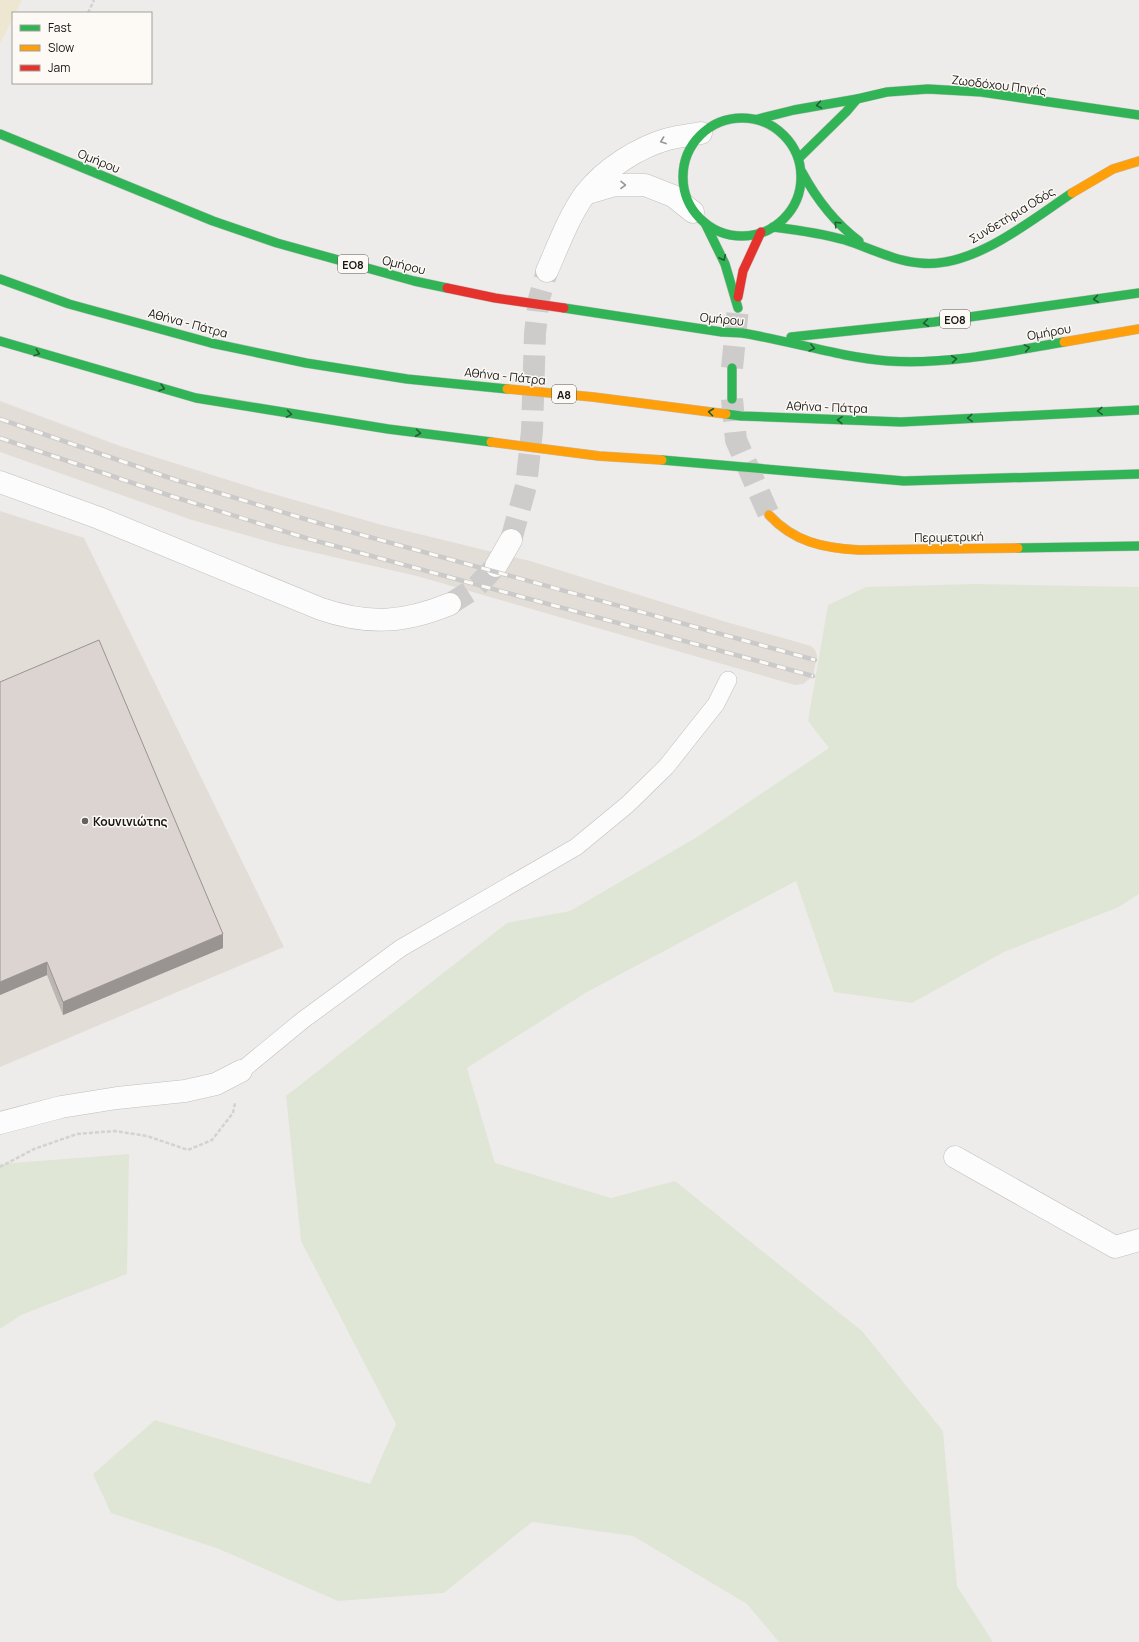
<svg xmlns="http://www.w3.org/2000/svg" width="1139" height="1642" font-family="Manrope,sans-serif">
  <style>
    .built { fill: #e2ddd6 }
    .green { fill: #dfe6d6 }
    .sand { fill: #ede7d2 }
    .lines { fill: none; stroke-linecap: round; stroke-linejoin: round }
    .street-tunnel { stroke: #ceccca; stroke-width: 22; stroke-dasharray: 22 11; stroke-linecap: butt }
    .secondary-tunnel { stroke: #ceccca; stroke-width: 22; stroke-dasharray: 22 11; stroke-linecap: butt }
    .lane-casing { stroke: #c0bfbd; stroke-width: 18 }
    .street-casing { stroke: #c0bfbd; stroke-width: 23 }
    .fast-casing { stroke: #c0bfbd; stroke-width: 10 }
    .slow-casing { stroke: #c0bfbd; stroke-width: 10 }
    .jam-casing { stroke: #c0bfbd; stroke-width: 10 }
    .path { stroke: #d3d2d2; stroke-width: 2.5; stroke-dasharray: 4 2; stroke-linecap: butt }
    .lane { stroke: #fcfcfc; stroke-width: 17 }
    .street { stroke: #fcfcfc; stroke-width: 22 }
    .fast { stroke: #30b455; stroke-width: 9 }
    .slow { stroke: #ff9f0a; stroke-width: 9 }
    .jam { stroke: #e5322d; stroke-width: 9 }
    .rail-casing { stroke: #cacaca; stroke-width: 4.5 }
    .rail { stroke: #fdfaf5; stroke-width: 3; stroke-dasharray: 9; stroke-linecap: butt }
    .fast-bridge-casing { stroke: #c0bfbd; stroke-width: 10; stroke-linecap: butt }
    .fast-bridge { stroke: #30b455; stroke-width: 9 }
    .wall { fill: #bcb6b3 }
    .shaded-wall { fill: #999492 }
    .building { fill: #dbd4d0; stroke: #999492 }
    .oneway { stroke: #235e32 }
    .oneway2 { stroke: #969594 }
    .poi-dot { fill: #646260; stroke: #fdfaf5; stroke-width: 1.5 }
    .labels { text-anchor: middle; dominant-baseline: central; stroke-width: 3; stroke-linejoin: round; paint-order: stroke }
    .shield { fill: #fdfaf5; stroke: #5d5b59; stroke-width: 1 }
    .shield-label { font-size: 11px; font-weight: bold; fill: #191716 }
    .street-label { font-size: 12px; fill: #191716; stroke: #fdfaf5 }
    .poi-label { font-size: 12px; font-weight: bold; fill: #191716; stroke: #fdfaf5; text-anchor: start }
  </style>
  <rect width="100%" height="100%" fill="#eeecea"/>
  <!-- built -->
  <g class="built">
    <path d="M0 401 120 446 263 491 382 525 530 561 723 621 811 646 815 650 817 656 813 676 803 684 795 685 417 576 281 545 192 520 0 452Z"/>
    <path d="M0 511 84 538 284 947 0 1067Z"/>
  </g>
  <!-- green -->
  <g class="green">
    <path d="M973 584 1139 587V894L1119 907 1004 952 912 1003 834 992 796 881 587 992 467 1068 495 1163 611 1198 675 1181 862 1331 943 1431 957 1586 993 1642H779L747 1604 633 1536 532 1522 444 1593 338 1601 219 1549 111 1513 93 1474 155 1420 370 1484 396 1424 301 1241 286 1096 507 923 570 911 697 837 829 748 808 721 828 605 866 587Z"/>
    <path d="M129 1154 127 1274 21 1315 0 1329V1164Z"/>
  </g>
  <!-- sand -->
  <path class="sand" d="M0 0H22L16 13H13V18L0 44Z"/>
  <g class="lines">
    <!-- street-tunnel -->
    <g class="street-tunnel">
      <path d="M511 540 526 486 532 431 535 333 539 299 547 271"/>
      <path d="M450 604 475 588 496 566"/>
    </g>
    <!-- secondary-tunnel -->
    <g class="secondary-tunnel">
      <path d="M732 368 738 308"/>
      <path d="M732 399 736 440 769 515"/>
    </g>
    <!-- lane casing -->
    <g class="lane-casing">
      <path id="lane" d="M241 1071 303 1020 401 948 576 847 627 805 666 767 716 704 728 680"/>
    </g>
    <!-- street casing -->
    <g class="street-casing">
      <g id="street">
        <path d="M588 193 615 185H645L673 196 693 212"/>
        <path d="M547 271C558 246 569 216 585 194 604 169 639 147 668 139 679 136 690 135 701 133"/>
        <path d="M0 482 99 518 321 609C368 625 404 623 450 604"/>
        <path d="M496 566 511 540"/>
        <path d="M0 1123 61 1107 117 1098 185 1091 216 1084 241 1071"/>
        <path d="M955 1157 1115 1247 1139 1240"/>
      </g>
    </g>
    <!-- fast casing -->
    <g class="fast-casing">
      <g id="fast">
        <circle cx="742" cy="177" r="59"/>
        <path d="M758 119 794 110 857 99 887 92 928 89 981 92 1139 115"/>
        <path d="M0 134 213 221 277 243 414 281 447 288"/>
        <path d="M799 158 846 112 857 99"/>
        <path d="M802 172C817 200 834 222 859 241"/>
        <path d="M705 223 725 264 738 308"/>
        <path d="M773 227C797 230 821 233 845 240 870 248 894 261 920 263 973 269 1031 220 1072 193"/>
        <path d="M0 279 69 304 211 343 306 363 407 379 507 389"/>
        <path d="M564 308 722 332"/>
        <path d="M742 333C791 341 839 357 888 361 947 365 1006 352 1064 342"/>
        <path d="M791 337 934 322 1139 293"/>
        <path d="M0 341 196 398 388 429 491 442"/>
        <path d="M732 368V399"/>
        <path d="M726 414 741 416 901 422 1139 410"/>
        <path d="M662 460 904 481 1139 474"/>
        <path d="M1018 548 1139 546"/>
      </g>
    </g>
    <!-- slow casing -->
    <g class="slow-casing">
      <g id="slow">
        <path d="M1072 193 1113 169 1139 161"/>
        <path d="M1064 342 1139 329"/>
        <path d="M507 389 593 397 726 414"/>
        <path d="M491 442 599 456 662 460"/>
        <path d="M769 515C794 542 823 548 859 550L1018 548"/>
      </g>
    </g>
    <!-- jam casing -->
    <g class="jam-casing">
      <g id="jam">
        <path d="M447 288 495 298 564 308"/>
        <path d="M738 297 743 271 761 232"/>
      </g>
    </g>
    <!-- path -->
    <g class="path">
      <path d="M88 13 94 0"/>
      <path d="M0 1167 34 1149 77 1134 115 1131 147 1136 188 1150 212 1140 233 1113 235 1103"/>
    </g>
    <!-- lane -->
    <use href="#lane" class="lane"/>
    <!-- street -->
    <use href="#street" class="street"/>
    <!-- fast -->
    <use href="#fast" class="fast"/>
    <!-- slow -->
    <use href="#slow" class="slow"/>
    <!-- jam -->
    <use href="#jam" class="jam"/>
    <!-- rail casing -->
    <g class="rail-casing">
      <g id="rail">
        <path d="M0 419 176 480 315 522 815 660"/>
        <path d="M0 438 171 496 309 539 813 676"/>
      </g>
    </g>
    <!-- rail -->
    <use href="#rail" class="rail"/>
    <!-- fast-bridge casing -->
    <g class="fast-bridge-casing">
      <path id="fast-bridge" d="M722 332 742 333"/>
    </g>
    <!-- fast-bridge -->
    <use href="#fast-bridge" class="fast-bridge"/>
  </g>
  <!-- wall -->
  <path class="wall" d="M0 682 223 948 63 1015 47 975 0 995Z"/>
  <!-- shaded-wall -->
  <g class="shaded-wall">
    <path d="M223 934V948L63 1015V1002Z"/>
    <path d="M47 962V975L0 995V982Z"/>
  </g>
  <!-- building -->
  <path class="building" d="M99 640 223 934 63 1002 47 962 0 982V682Z"/>
  <!-- one-way arrows -->
  <defs><path id="oneway-chevron" d="M-2-3.5L2.5 0L-2 3.5" fill="none" stroke-width="1.6" stroke-linecap="round" stroke-linejoin="round"/></defs>
  <g class="oneway">
    <use href="#oneway-chevron" transform="translate(819 105) rotate(170)"/>
    <use href="#oneway-chevron" transform="translate(837 224) rotate(-134)"/>
    <use href="#oneway-chevron" transform="translate(723 258) rotate(65)"/>
    <use href="#oneway-chevron" transform="translate(1096 299) rotate(172)"/>
    <use href="#oneway-chevron" transform="translate(926 323) rotate(173)"/>
    <use href="#oneway-chevron" transform="translate(812 348) rotate(14)"/>
    <use href="#oneway-chevron" transform="translate(1027 348) rotate(-10)"/>
    <use href="#oneway-chevron" transform="translate(37 353) rotate(18)"/>
    <use href="#oneway-chevron" transform="translate(954 359) rotate(-7)"/>
    <use href="#oneway-chevron" transform="translate(162 388) rotate(16)"/>
    <use href="#oneway-chevron" transform="translate(1100 411) rotate(178)"/>
    <use href="#oneway-chevron" transform="translate(711 412) rotate(-173)"/>
    <use href="#oneway-chevron" transform="translate(289 414) rotate(9)"/>
    <use href="#oneway-chevron" transform="translate(970 418) rotate(177)"/>
    <use href="#oneway-chevron" transform="translate(840 420) rotate(-178)"/>
    <use href="#oneway-chevron" transform="translate(418 433) rotate(7)"/>
  </g>
  <g class="oneway2">
    <use href="#oneway-chevron" transform="translate(663 141) rotate(160)"/>
    <use href="#oneway-chevron" transform="translate(623 185) rotate(1)"/>
  </g>
  <!-- markers -->
  <circle class="poi-dot" cx="85" cy="821" r="4"/>
  <g class="labels">
    <!-- shield labels -->
    <g class="shield">
      <rect x="338" y="255" width="30" height="18" rx="3"/>
      <rect x="940" y="310" width="30" height="18" rx="3"/>
      <rect x="552" y="385" width="24" height="18" rx="3"/>
    </g>
    <g class="shield-label">
      <text x="353" y="264">ΕΟ8</text>
      <text x="955" y="319">ΕΟ8</text>
      <text x="564" y="394">Α8</text>
    </g>
    <!-- street labels -->
    <g class="street-label">
      <text transform="translate(999 85) rotate(7)">Ζωοδόχου Πηγής</text>
      <text transform="translate(99 161) rotate(22)">Ομήρου</text>
      <text transform="translate(1012 215) rotate(-31)">Συνδετήρια Οδός</text>
      <text transform="translate(404 265) rotate(14)">Ομήρου</text>
      <text transform="translate(722 319) rotate(6)">Ομήρου</text>
      <text transform="translate(188 323) rotate(15)">Αθήνα - Πάτρα</text>
      <text transform="translate(1049 332) rotate(-10)">Ομήρου</text>
      <text transform="translate(505 376) rotate(6)">Αθήνα - Πάτρα</text>
      <text transform="translate(827 407) rotate(2)">Αθήνα - Πάτρα</text>
      <text transform="translate(949 537) rotate(-1)">Περιμετρική</text>
    </g>
    <!-- poi labels -->
    <g class="poi-label">
      <text x="93" y="821">Κουνινιώτης</text>
    </g>
  </g>
  <!-- legend -->
  <rect x="12" y="12" width="140" height="72" fill="#fdfaf5" stroke="#a29f9c"/>
  <rect x="20" y="25" width="20" height="6" fill="#30b455" stroke="#a29f9c"/>
  <text x="48" y="32" font-size="12" fill="#191716">Fast</text>
  <rect x="20" y="45" width="20" height="6" fill="#ff9f0a" stroke="#a29f9c"/>
  <text x="48" y="52" font-size="12" fill="#191716">Slow</text>
  <rect x="20" y="65" width="20" height="6" fill="#e5322d" stroke="#a29f9c"/>
  <text x="48" y="72" font-size="12" fill="#191716">Jam</text>
</svg>
